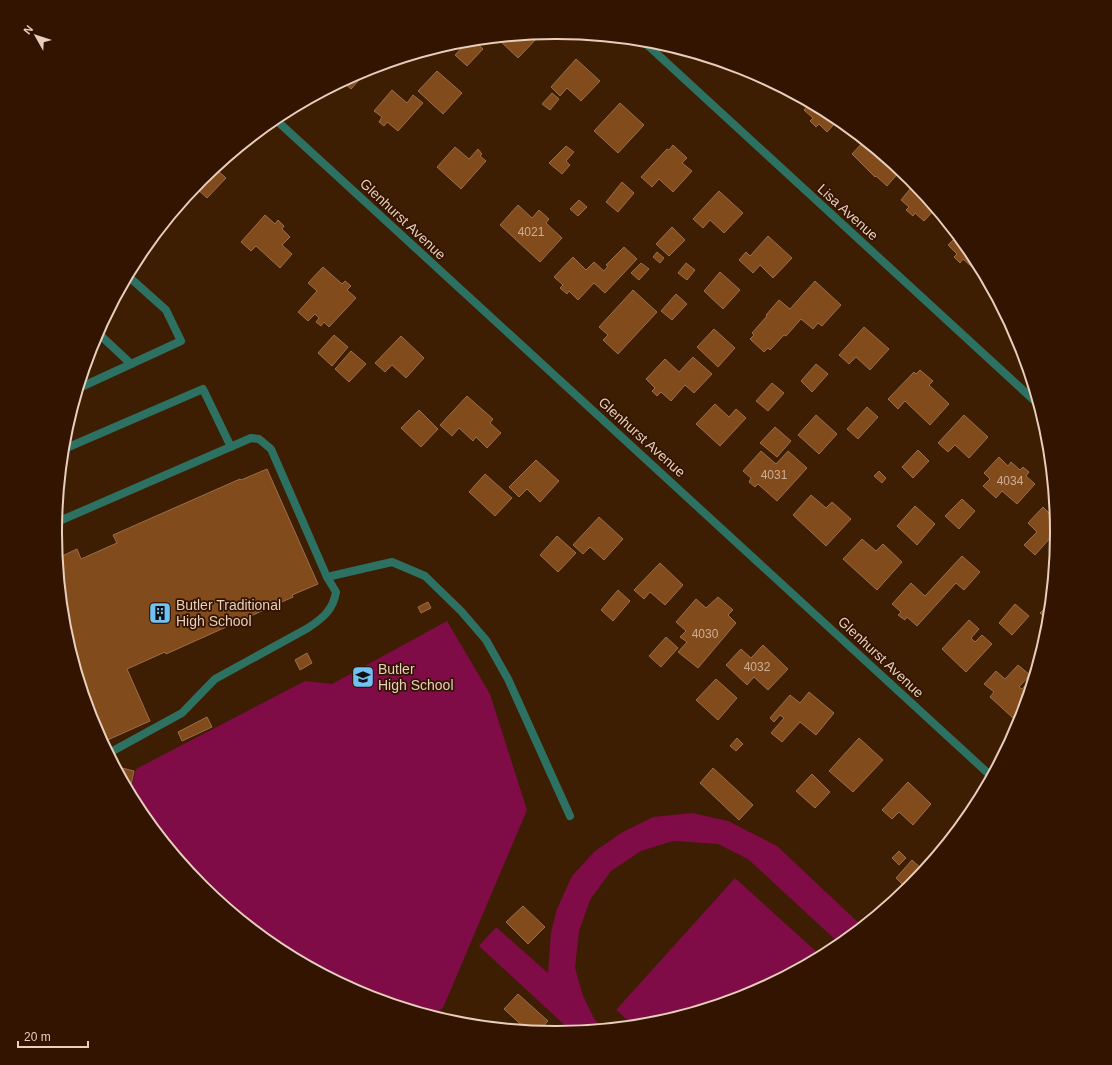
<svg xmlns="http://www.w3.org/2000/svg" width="1112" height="1065" font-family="Arial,sans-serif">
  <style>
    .green { fill: #7f0b47 }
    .building { fill: #824b1b; stroke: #9c6e4b }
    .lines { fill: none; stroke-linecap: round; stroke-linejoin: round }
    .lane { stroke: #2d7163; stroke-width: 8 }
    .street { stroke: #2d7163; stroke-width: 8 }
    .labels { text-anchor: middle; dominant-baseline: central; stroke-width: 3.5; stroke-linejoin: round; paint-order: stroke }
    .number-label { font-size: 12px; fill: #cead94 }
    .street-label { font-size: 14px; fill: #e8cebc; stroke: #321400 }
    .poi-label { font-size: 14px; fill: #e8cebc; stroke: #321400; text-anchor: start }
    .rim { fill: none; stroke: #e8cebc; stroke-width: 2 }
  </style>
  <rect width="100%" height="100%" fill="#3d1e03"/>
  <!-- green -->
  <g class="green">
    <path d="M447 621 490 694 527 810 443 1008 432 1015 364 995 278 949 202 886 140 810 130 793 136 769 305 681 332 684Z"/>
    <path d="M692 813 728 821 777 846 862 926 840 944 748 859 718 844 673 841 641 851 611 871 590 900 579 931 575 968 583 996 595 1020 603 1028 571 1031 479 946 496 927 548 973 551 932 557 909 572 876 594 852 621 833 653 817Z"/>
    <path d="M735 878 821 956 747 995 653 1023 633 1025 616 1010Z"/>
  </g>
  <!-- building -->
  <g class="building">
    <path d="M541 34 518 58 497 38Z"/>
    <path d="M473 40 483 49 467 66 455 55 468 41Z"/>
    <path d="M576 59 600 81 581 101 567 88 560 96 551 87Z"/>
    <path d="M369 69 351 89 343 82 365 70Z"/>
    <path d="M437 71 462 93 443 114 418 91Z"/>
    <path d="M392 90 407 103 413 95 423 103 398 131 387 122 384 126 379 122 382 117 374 111Z"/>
    <path d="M552 93 559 99 550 110 542 104Z"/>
    <path d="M620 103 644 125 618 153 594 131Z"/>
    <path d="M810 103 838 120 827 132 819 124 816 127 810 121 813 118 804 110Z"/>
    <path d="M864 141 900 171 887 186 876 176 875 177 852 154Z"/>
    <path d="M673 145 687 158 682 163 692 171 673 192 659 179 652 187 641 177 667 149 669 150Z"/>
    <path d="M566 146 574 152 566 161 570 165 562 174 549 163Z"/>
    <path d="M455 147 469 159 478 149 482 154 480 156 486 161 461 189 437 167Z"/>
    <path d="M219 165 220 166 217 170 226 178 207 198 195 187 202 178Z"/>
    <path d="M622 182 634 193 618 212 606 202Z"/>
    <path d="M914 184 935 209 924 221 915 213 913 216 906 210 909 207 901 200Z"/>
    <path d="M719 191 743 213 724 233 710 220 703 228 693 219Z"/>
    <path d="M579 200 587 207 578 216 570 209Z"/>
    <path d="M518 205 532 218 539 210 549 219 546 223 562 238 540 262 500 225Z"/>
    <path d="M265 215 275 224 278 220 284 226 282 229 290 237 282 245 292 254 280 268 256 246 251 251 241 242Z"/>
    <path d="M672 227 685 240 669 256 656 244Z"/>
    <path d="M768 236 792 258 773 278 760 265 753 273 739 260 746 252 750 256Z"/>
    <path d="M957 236 972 255 976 262 972 267 963 259 960 263 954 257 957 254 948 245Z"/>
    <path d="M624 247 637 259 605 293 594 283 578 300 569 291 567 294 560 288 563 285 554 277 573 257 586 270 594 262 604 271 608 266 606 265Z"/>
    <path d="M657 252 664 258 660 263 653 257Z"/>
    <path d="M641 263 649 269 639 280 631 273Z"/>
    <path d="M686 263 695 270 687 280 678 273Z"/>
    <path d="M323 267 342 284 345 281 351 286 347 290 356 298 329 327 324 322 321 326 316 322 319 318 315 314 308 321 298 312 317 291 308 283Z"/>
    <path d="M720 272 740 290 723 309 704 291Z"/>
    <path d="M815 281 841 305 822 326 818 323 813 329 801 319 786 336 784 335 770 350 768 348 764 352 750 339 754 335 752 333 767 316 766 315 779 300 790 309Z"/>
    <path d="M633 290 657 312 618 354 603 340 608 335 599 327Z"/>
    <path d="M676 294 687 304 672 320 661 311Z"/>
    <path d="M864 327 889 349 870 370 856 357 849 364 839 355Z"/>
    <path d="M714 329 735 348 718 367 697 347Z"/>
    <path d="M334 335 348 347 332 366 318 353Z"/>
    <path d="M401 336 424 358 406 378 392 365 385 372 375 363Z"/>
    <path d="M351 351 366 364 349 382 335 369Z"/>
    <path d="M693 357 712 374 694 393 685 385 671 401 661 392 657 396 652 391 655 388 646 379 665 359 679 372Z"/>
    <path d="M816 364 828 374 812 392 801 381Z"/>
    <path d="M920 370 933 381 929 385 949 404 930 425 905 401 898 409 888 399 914 372 916 374Z"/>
    <path d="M772 383 784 393 768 411 756 401Z"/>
    <path d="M467 396 493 419 490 423 501 433 487 448 476 437 473 441 459 428 452 436 440 425Z"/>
    <path d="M715 404 729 417 736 409 746 418 720 446 696 424Z"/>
    <path d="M867 407 878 417 858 439 847 429Z"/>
    <path d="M419 410 438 429 421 447 401 428Z"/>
    <path d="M816 415 837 434 819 454 798 435Z"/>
    <path d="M964 415 988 437 969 458 955 445 948 452 938 443Z"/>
    <path d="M775 427 791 441 777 457 760 443Z"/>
    <path d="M918 450 929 461 913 478 902 467Z"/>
    <path d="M761 451 776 464 788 451 807 468 777 501 758 484 755 487 749 482 751 478 743 471Z"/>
    <path d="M999 457 1008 466 1011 462 1020 470 1023 467 1029 472 1026 476 1035 484 1017 504 1002 491 996 498 983 486 990 479 984 473Z"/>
    <path d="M536 460 559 481 540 502 527 489 519 497 509 487Z"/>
    <path d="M267 469 318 584 292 595 293 597 166 654 165 652 127 669 150 721 103 742 94 724 65 630 58 558 77 549 81 559 117 543 113 535 240 479 241 480Z"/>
    <path d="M879 471 886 478 882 483 874 476Z"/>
    <path d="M485 474 512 498 495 516 469 492Z"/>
    <path d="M811 495 826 508 832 502 851 519 826 546 793 515Z"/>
    <path d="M962 499 975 511 959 529 945 516Z"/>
    <path d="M915 506 935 524 917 545 897 526Z"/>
    <path d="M1043 507 1052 516 1055 513 1056 533V542L1051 537 1035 555 1024 545 1037 532 1028 523Z"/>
    <path d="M599 517 623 539 604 560 590 547 583 554 573 545Z"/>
    <path d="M557 536 576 553 558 572 540 555Z"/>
    <path d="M862 539 876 551 883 544 902 562 877 590 843 559Z"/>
    <path d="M962 556 980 572 964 590 956 583 917 626 907 617 905 620 898 615 901 612 892 604 911 583 925 596Z"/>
    <path d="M660 563 683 585 665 605 650 592 644 599 634 590Z"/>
    <path d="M618 590 630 601 613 621 601 610Z"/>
    <path d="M718 597 733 610 728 615 736 623 698 668 678 652 687 642 680 637 686 631 676 622 696 599 706 608Z"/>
    <path d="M428 602 431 608 421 613 418 607Z"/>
    <path d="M1050 603 1048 620 1040 613Z"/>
    <path d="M1015 604 1029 616 1012 635 999 623Z"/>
    <path d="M969 620 979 629 971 638 975 642 982 635 992 644 966 672 942 649Z"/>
    <path d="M666 637 678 648 661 667 649 656Z"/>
    <path d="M763 645 788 669 768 690 754 677 747 685 726 665 741 649 751 658Z"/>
    <path d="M307 653 312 663 300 670 295 660Z"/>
    <path d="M1018 665 1030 675 1019 687 1022 689 1029 681 1031 683 1023 707 1013 718 990 697 994 692 984 684 996 671 1005 679Z"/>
    <path d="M716 679 737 698 718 720 696 700Z"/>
    <path d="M809 692 834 713 816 735 800 722 782 742 771 733 784 718 780 715 774 722 770 718 790 695 800 703Z"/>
    <path d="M207 717 212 727 182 741 178 732Z"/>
    <path d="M737 738 743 744 736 751 730 746Z"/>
    <path d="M859 738 883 760 853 792 829 771Z"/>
    <path d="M122 768 134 771 131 785 125 784 120 774Z"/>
    <path d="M713 768 753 805 739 820 700 783Z"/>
    <path d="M812 774 830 792 815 808 796 791Z"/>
    <path d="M908 782 931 804 913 825 899 812 892 819 882 810Z"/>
    <path d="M958 826 959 827 935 856 933 854Z"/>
    <path d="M899 851 906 858 899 865 892 858Z"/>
    <path d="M912 860 923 870 907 889 896 878Z"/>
    <path d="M523 906 545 927 528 944 506 922Z"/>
    <path d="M518 994 548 1021 539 1031 527 1030 504 1009Z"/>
  </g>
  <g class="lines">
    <!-- lane -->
    <g class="lane">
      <path d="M98 333 131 364"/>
      <path d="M79 388 181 341 166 310 128 276"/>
      <path d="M64 449 203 389 231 447"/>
      <path d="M57 522 251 438 259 439 271 449 327 577"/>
      <path d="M109 753 182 713 215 679 308 628C323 618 333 610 336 592L327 577 392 562 425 576 461 611 486 640 508 679 570 816"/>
    </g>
    <!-- street -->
    <g class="street">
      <path d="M642 40 1037 403"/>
      <path d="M275 119 991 776"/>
    </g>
  </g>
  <!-- icons -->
  <defs>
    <g id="building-square" transform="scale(1.15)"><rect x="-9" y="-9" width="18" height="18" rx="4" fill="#70c2f4" stroke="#321400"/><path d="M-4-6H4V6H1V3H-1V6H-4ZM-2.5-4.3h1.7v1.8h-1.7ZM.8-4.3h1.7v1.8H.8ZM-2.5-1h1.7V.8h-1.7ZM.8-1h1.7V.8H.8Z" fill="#111"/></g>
    <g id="school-square" transform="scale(1.15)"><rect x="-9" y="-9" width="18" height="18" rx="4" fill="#70c2f4" stroke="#321400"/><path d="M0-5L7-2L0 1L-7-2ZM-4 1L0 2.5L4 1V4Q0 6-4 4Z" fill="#111"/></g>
  </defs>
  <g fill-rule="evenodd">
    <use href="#building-square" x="160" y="613"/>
    <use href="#school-square" x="363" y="677"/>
  </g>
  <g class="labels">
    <!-- number labels -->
    <g class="number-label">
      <text x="531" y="232">4021</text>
      <text x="774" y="475">4031</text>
      <text x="1010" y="481">4034</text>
      <text x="705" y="634">4030</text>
      <text x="757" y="667">4032</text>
    </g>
    <!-- street labels -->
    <g class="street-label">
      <text transform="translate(848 212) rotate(42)">Lisa Avenue</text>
      <text transform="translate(403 219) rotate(43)">Glenhurst Avenue</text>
      <text transform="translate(642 437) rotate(42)">Glenhurst Avenue</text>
      <text transform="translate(881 657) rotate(43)">Glenhurst Avenue</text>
    </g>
    <!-- poi labels -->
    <g class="poi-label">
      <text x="176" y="605">Butler Traditional<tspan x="176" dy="16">High School</tspan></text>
      <text x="378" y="669">Butler<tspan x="378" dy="16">High School</tspan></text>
    </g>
  </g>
  <!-- crop -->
  <path d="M0 0H1112V1065H0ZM555 39H557A493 493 0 0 1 1050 532V533A493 493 0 0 1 557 1026H555A493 493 0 0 1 62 533V532A493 493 0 0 1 555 39Z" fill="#321400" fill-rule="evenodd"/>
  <path class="rim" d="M555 39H557A493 493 0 0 1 1050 532V533A493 493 0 0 1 557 1026H555A493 493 0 0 1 62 533V532A493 493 0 0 1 555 39Z"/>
  <!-- north arrow -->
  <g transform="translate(36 36) rotate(309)" stroke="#321400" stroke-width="3" paint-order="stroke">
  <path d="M0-3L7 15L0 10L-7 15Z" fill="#e8cebc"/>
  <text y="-6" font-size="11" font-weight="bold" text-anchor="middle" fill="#e8cebc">N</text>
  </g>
  <!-- scale -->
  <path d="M18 1041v6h70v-6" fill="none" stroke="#e8cebc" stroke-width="2"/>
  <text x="24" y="1041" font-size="12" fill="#e8cebc" stroke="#321400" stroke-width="3" paint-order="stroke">20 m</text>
</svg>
